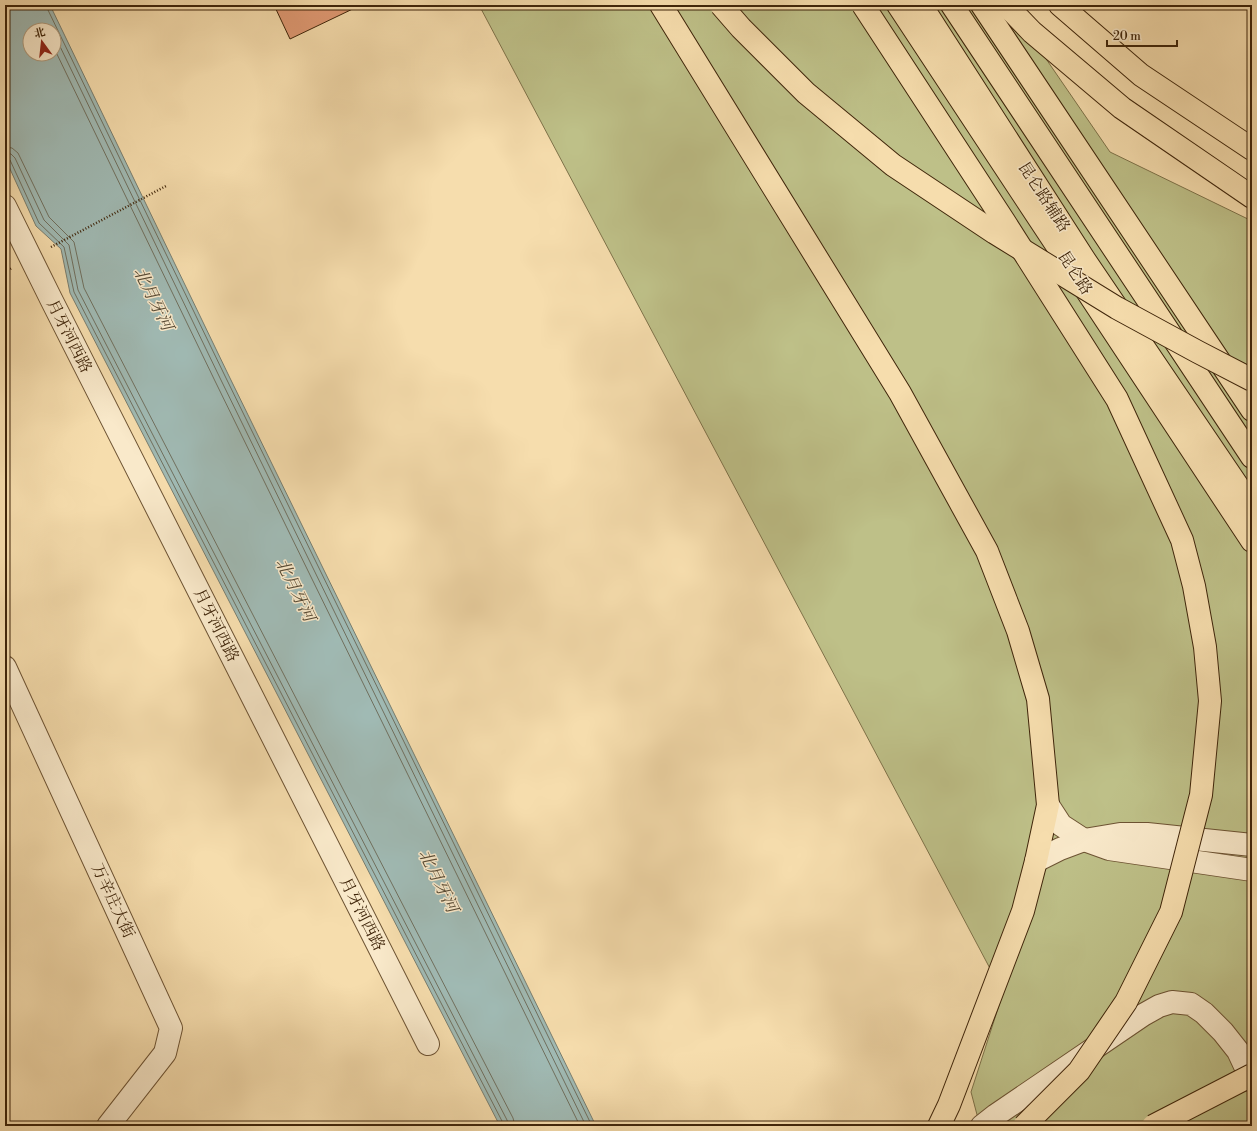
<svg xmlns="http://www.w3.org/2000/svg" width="1257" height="1131" font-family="'Libre Bodoni','Noto Serif SC',serif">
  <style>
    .green { fill: #bec088; stroke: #7e7249 }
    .water { fill: #a0bab4; stroke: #797e70; fill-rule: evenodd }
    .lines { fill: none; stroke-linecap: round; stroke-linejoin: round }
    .shore { stroke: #70705f; stroke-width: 1 }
    .building { fill: #e09a74; stroke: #3f250a }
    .minor-casing { stroke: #6d5333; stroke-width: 24 }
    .major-casing { stroke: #3f250a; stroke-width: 24 }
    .highway-casing { stroke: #3f250a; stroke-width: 24 }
    .path { stroke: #3f250a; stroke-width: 2.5; stroke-dasharray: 1 2; stroke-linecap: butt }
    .minor { stroke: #f9e9ca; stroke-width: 22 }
    .major { stroke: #f6ddad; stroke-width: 22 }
    .highway { stroke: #f6ddad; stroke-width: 22 }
    .highway-bridge-casing { stroke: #3f250a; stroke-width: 24; stroke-linecap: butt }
    .highway-bridge { stroke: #f6ddad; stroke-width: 22 }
    .labels { text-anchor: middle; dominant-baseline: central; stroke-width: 3; stroke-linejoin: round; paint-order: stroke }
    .street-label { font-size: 16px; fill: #3f250a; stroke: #f9e9ca }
    .water-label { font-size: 17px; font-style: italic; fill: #574a34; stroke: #f9e9ca }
  </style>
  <rect width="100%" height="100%" fill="#f6ddad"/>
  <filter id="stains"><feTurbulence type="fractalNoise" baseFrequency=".005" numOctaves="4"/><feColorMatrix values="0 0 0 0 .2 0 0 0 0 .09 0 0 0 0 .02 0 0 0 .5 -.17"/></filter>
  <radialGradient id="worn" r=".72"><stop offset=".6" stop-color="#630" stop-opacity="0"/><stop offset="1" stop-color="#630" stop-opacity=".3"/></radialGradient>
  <!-- green -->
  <path class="green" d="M479 5H1009L1110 152 1252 221V1126H980L971 1092 1003 993Z"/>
  <!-- water -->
  <path class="water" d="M5 5H50L228 374 596 1126H500L70 293 61 249 36 226 5 158ZM30 30H54V54H30Z"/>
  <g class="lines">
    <!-- shore -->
    <g class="shore">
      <path d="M47 5V8L225 376 592 1126"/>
      <path d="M54 34 220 378 586 1126"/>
      <path d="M54 48 215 381 580 1126"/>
      <path d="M5 147 12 148 18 153 49 217 74 242 84 288 513 1118 515 1126"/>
      <path d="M5 153 11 154 15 158 44 220 69 245 78 290 507 1120 509 1126"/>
      <path d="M5 158H8L10 160 39 223 64 247 74 292 503 1123V1126"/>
    </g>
  </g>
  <!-- building -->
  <path class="building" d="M274 5H361L290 39Z"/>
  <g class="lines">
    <!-- minor casing -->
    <g class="minor-casing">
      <g id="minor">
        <path d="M5 206 51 299 428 1044"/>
        <path d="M5 667 171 1028 165 1053 108 1126"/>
        <path d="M1048 805 1061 825 1084 840 1109 849 1252 870"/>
        <path d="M1036 861 1060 849 1084 840 1120 834H1147L1252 845"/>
        <path d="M982 1126 996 1115 1143 1015 1159 1006 1172 1002 1191 1004 1204 1013 1223 1032 1238 1051 1252 1081"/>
      </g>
    </g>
    <!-- major casing -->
    <g class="major-casing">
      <g id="major">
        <path d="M661 5 900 393 960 502 987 551 1018 631 1038 699 1048 805 1036 861 1023 911 949 1105 939 1126"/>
        <path d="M921 5 1084 259 1252 507"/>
        <path d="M1060 5 1141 75 1252 149"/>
      </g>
    </g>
    <!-- highway casing -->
    <g class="highway-casing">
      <g id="highway">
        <path d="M898 5 1252 541"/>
        <path d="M952 5 1252 457"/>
        <path d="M982 5 1252 410"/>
        <path d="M1006 5 1032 32 1122 108 1252 197"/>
      </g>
    </g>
    <!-- path -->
    <g class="path">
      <path d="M51 247 166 186"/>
      <path d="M5 272 12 268"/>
    </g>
    <!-- minor -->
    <use href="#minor" class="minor"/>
    <!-- major -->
    <use href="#major" class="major"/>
    <!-- highway -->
    <use href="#highway" class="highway"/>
    <!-- highway-bridge casing -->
    <g class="highway-bridge-casing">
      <g id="highway-bridge">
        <path d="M721 5 741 28 806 93 893 165 995 233 1117 308 1198 352 1252 380"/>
        <path d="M863 5 1004 221 1117 399 1182 540 1194 586 1205 647 1210 701 1201 795 1171 912 1126 1002 1079 1071 1024 1126"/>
        <path d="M1153 1126 1252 1075"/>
      </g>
    </g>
    <!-- highway-bridge -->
    <use href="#highway-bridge" class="highway-bridge"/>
  </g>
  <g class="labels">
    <!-- street labels -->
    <g class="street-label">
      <text transform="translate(1044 197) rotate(57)">昆仑路辅路</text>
      <text transform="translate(1075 273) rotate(57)">昆仑路</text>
      <text transform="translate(69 336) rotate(63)">月牙河西路</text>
      <text transform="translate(216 625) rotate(63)">月牙河西路</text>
      <text transform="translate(113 901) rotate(65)">万辛庄大街</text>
      <text transform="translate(362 914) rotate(63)">月牙河西路</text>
    </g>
    <!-- water labels -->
    <g class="water-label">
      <text transform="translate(153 299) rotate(64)">北月牙河</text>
      <text transform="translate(295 590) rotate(64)">北月牙河</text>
      <text transform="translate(438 881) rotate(64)">北月牙河</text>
    </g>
  </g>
  <!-- margin -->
  <rect width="1257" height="1131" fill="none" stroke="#f6ddad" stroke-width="20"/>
  <rect x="6" y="6" width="1245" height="1119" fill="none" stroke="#3f250a" stroke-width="2"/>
  <rect x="10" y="10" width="1237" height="1111" fill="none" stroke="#3f250a"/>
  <!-- north arrow -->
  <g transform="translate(42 42) rotate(345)"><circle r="19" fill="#f9e9ca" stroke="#af9b7d"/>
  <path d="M0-3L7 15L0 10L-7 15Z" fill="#8f2418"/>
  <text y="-6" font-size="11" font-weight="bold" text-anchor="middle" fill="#3f250a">北</text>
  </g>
  <!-- scale -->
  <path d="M1107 40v6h70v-6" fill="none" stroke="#3f250a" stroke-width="2"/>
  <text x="1113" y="40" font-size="12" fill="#3f250a" stroke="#f9e9ca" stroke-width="3" paint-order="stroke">20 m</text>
  <rect width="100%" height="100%" filter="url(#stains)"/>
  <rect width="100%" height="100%" fill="url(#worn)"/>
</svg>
